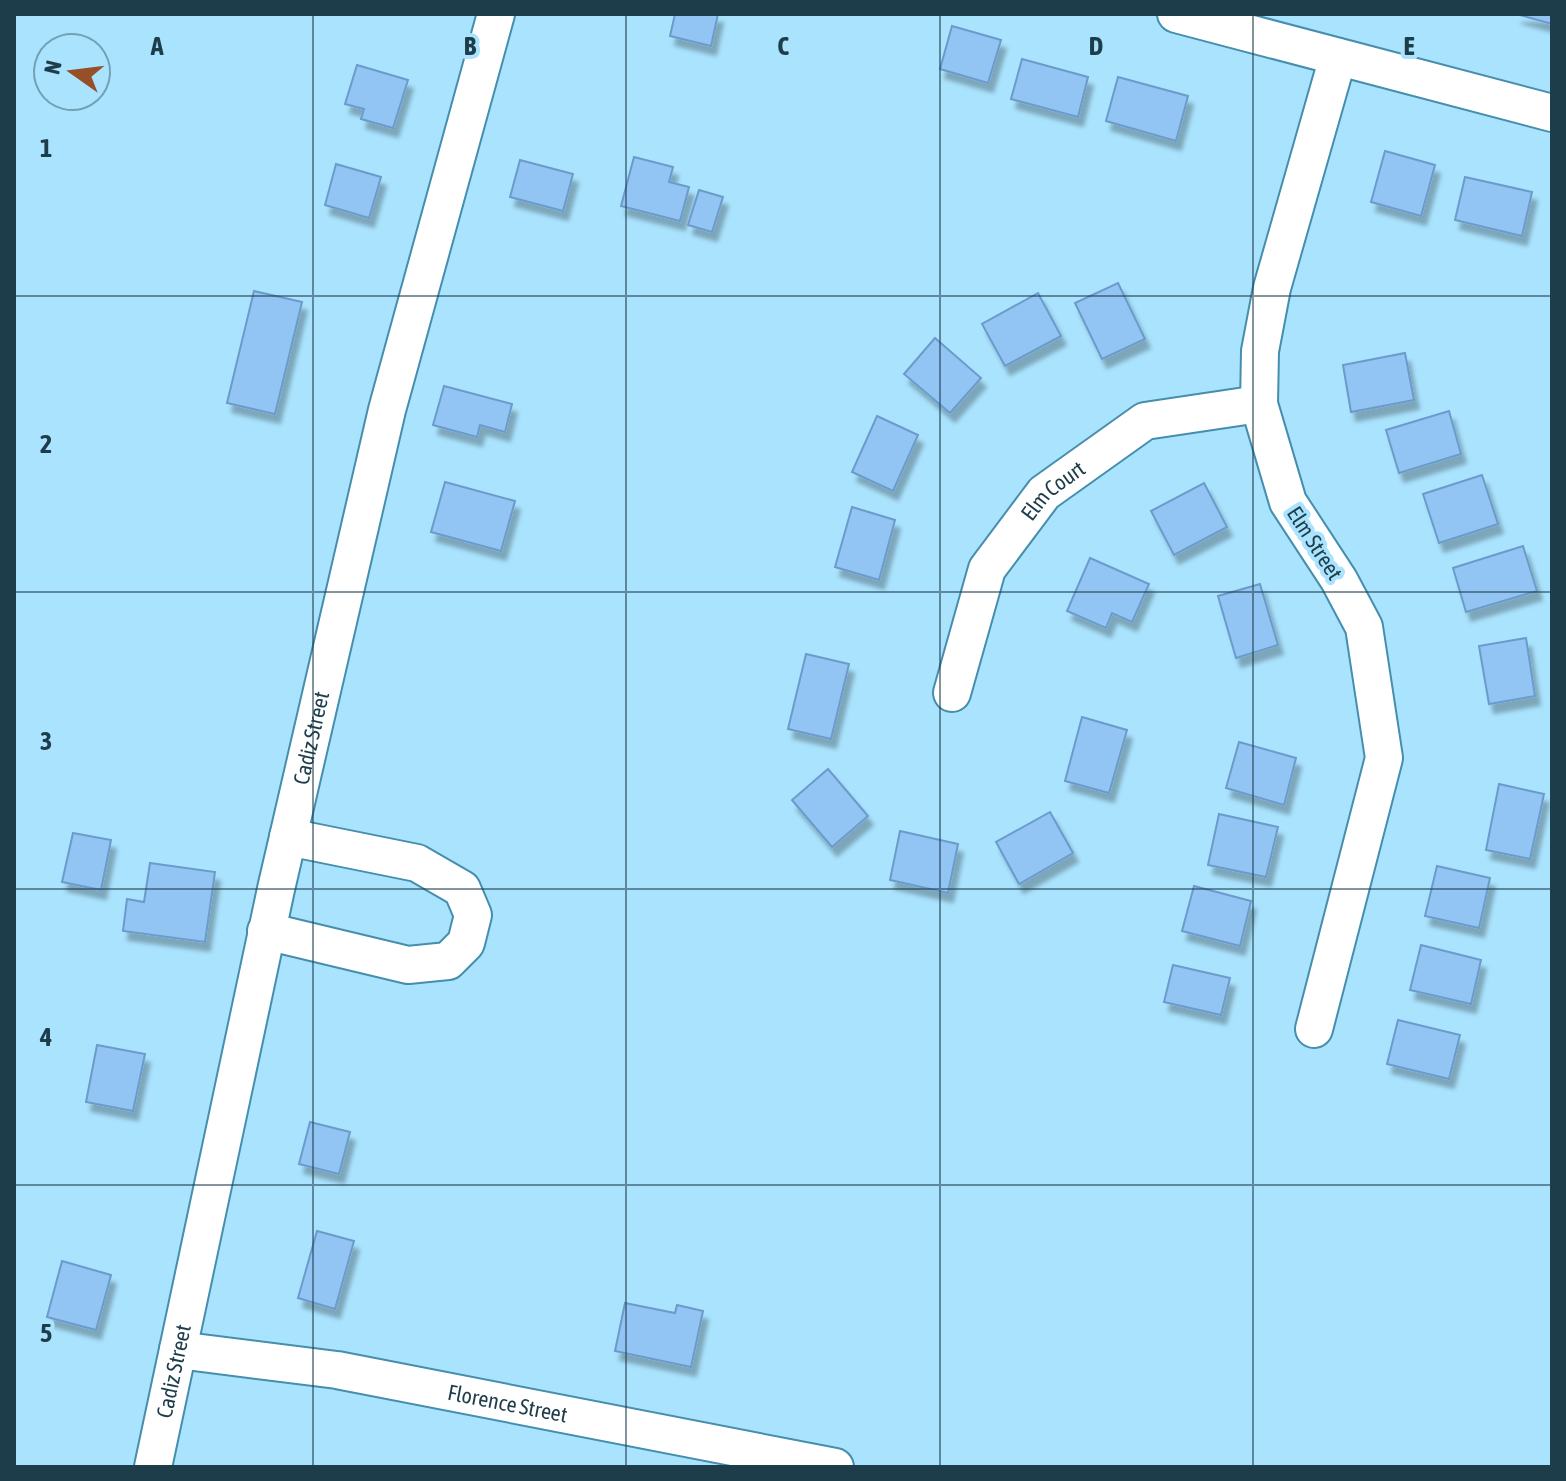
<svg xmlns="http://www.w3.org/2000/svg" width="1566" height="1481" font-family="'Asap Condensed',sans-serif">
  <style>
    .building { fill: #92c4f4; stroke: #6b9bca; stroke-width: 2; filter: url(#shadow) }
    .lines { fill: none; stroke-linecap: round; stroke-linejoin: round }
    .minor-casing { stroke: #458ead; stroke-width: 40 }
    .minor { stroke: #fff; stroke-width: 36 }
    .grid { fill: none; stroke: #1e3d4a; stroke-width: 2; stroke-opacity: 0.55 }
    .labels { text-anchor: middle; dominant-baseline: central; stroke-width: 8; stroke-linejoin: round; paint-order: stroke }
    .street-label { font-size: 22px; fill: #1e3d4a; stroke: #aae3fe }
    .grid-label { font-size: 26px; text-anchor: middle; font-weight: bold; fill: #1e3d4a; stroke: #aae3fe; stroke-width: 8; stroke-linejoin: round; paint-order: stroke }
  </style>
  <defs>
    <filter id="shadow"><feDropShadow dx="5" dy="9" stdDeviation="2" flood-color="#0004"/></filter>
  </defs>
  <rect width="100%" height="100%" fill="#aae3fe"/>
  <!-- building -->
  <g class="building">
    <path d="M675 14H718L711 46 670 36Z"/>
    <path d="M1516 14H1552V24Z"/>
    <path d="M952 26 1001 40 988 83 940 69Z"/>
    <path d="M1022 59 1088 77 1078 117 1011 99Z"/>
    <path d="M357 65 408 80 393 128 361 119 364 109 345 104Z"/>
    <path d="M1118 77 1188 96 1176 141 1106 121Z"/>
    <path d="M1385 151 1435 165 1421 216 1371 202Z"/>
    <path d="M634 157 673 167 669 182 689 187 680 221 621 206Z"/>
    <path d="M520 160 573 174 563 211 510 197Z"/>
    <path d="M336 164 381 177 369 218 325 205Z"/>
    <path d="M1465 177 1532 192 1522 236 1455 220Z"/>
    <path d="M699 190 723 197 712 232 688 225Z"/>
    <path d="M1118 283 1145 339 1102 359 1075 303Z"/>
    <path d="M254 291 302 302 275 414 227 403Z"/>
    <path d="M1038 293 1061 336 1005 366 982 324Z"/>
    <path d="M935 338 981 378 950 413 904 374Z"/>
    <path d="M1405 353 1414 400 1351 412 1343 365Z"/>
    <path d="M444 386 512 404 505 432 480 425 477 437 433 425Z"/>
    <path d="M1449 411 1461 454 1399 473 1386 430Z"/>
    <path d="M877 416 918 435 893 491 852 472Z"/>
    <path d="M1482 475 1498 524 1439 543 1423 494Z"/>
    <path d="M445 482 515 501 501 551 431 532Z"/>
    <path d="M1204 483 1227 527 1174 555 1151 511Z"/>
    <path d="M852 507 895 520 879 580 835 567Z"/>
    <path d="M1523 546 1537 591 1466 612 1453 568Z"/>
    <path d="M1090 558 1149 584 1132 622 1112 613 1106 628 1067 611Z"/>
    <path d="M1260 584 1278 645 1236 658 1218 596Z"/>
    <path d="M1526 638 1535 696 1489 704 1479 646Z"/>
    <path d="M806 654 849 664 831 739 788 729Z"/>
    <path d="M1082 717 1127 730 1109 793 1065 781Z"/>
    <path d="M1239 742 1296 758 1284 805 1226 788Z"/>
    <path d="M828 769 868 816 832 847 792 800Z"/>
    <path d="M1499 784 1544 794 1530 859 1486 850Z"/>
    <path d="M1050 812 1073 853 1019 884 996 842Z"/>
    <path d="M1219 814 1278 827 1266 877 1208 865Z"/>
    <path d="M900 831 958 844 948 893 890 880Z"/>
    <path d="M73 833 111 840 101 890 62 882Z"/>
    <path d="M150 863 215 872 205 942 123 931 127 899 144 902Z"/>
    <path d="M1437 866 1490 878 1479 928 1425 916Z"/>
    <path d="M1194 886 1251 901 1240 946 1182 931Z"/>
    <path d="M1421 945 1481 960 1471 1004 1410 990Z"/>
    <path d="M1173 965 1230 978 1221 1015 1164 1002Z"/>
    <path d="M1398 1020 1460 1035 1449 1079 1387 1064Z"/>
    <path d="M97 1045 145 1054 133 1111 86 1102Z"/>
    <path d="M310 1122 350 1132 339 1174 299 1164Z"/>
    <path d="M317 1231 354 1241 335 1309 298 1298Z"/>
    <path d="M62 1261 111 1275 96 1330 47 1317Z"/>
    <path d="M625 1303 675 1313 677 1305 703 1311 691 1367 615 1351Z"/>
  </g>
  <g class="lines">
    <!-- minor casing -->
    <g class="minor-casing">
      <g id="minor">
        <path d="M1176 14 1552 113"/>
        <path id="s1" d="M952 693 987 569 1044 493 1145 421 1259 404"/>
        <path d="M266 931 408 965 448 961 466 943 473 915 462 889 417 863 288 837"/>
        <path d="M1314 1029 1384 758 1364 627 1339 580 1288 502 1259 404 1260 351 1272 288 1338 57"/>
        <path id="s2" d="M178 1350 337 1370 835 1467"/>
        <path id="s3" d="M153 1467 276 889 387 410 496 14"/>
      </g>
    </g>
    <!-- minor -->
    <use href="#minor" class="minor"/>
  </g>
  <!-- grid -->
  <path class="grid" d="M313 14V1467M626 14V1467M940 14V1467M1253 14V1467M14 296H1552M14 592H1552M14 889H1552M14 1185H1552"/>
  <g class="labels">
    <!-- street labels -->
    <g class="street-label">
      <text stroke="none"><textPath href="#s1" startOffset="232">Elm Court</textPath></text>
      <text transform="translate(1315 543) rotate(57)">Elm Street</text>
      <text stroke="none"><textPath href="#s3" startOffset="746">Cadiz Street</textPath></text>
      <text stroke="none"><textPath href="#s3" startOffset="98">Cadiz Street</textPath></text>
      <text stroke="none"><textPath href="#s2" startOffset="334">Florence Street</textPath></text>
    </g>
  </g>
  <g class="grid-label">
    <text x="157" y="55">A</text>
    <text x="470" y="55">B</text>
    <text x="783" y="55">C</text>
    <text x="1096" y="55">D</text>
    <text x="1409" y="55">E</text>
    <text x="46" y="157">1</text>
    <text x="46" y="453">2</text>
    <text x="46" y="750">3</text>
    <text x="46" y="1046">4</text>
    <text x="46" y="1342">5</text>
  </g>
  <!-- border -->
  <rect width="1566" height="1481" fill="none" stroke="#1e3d4a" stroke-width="32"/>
  <!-- north arrow -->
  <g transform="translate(72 72) rotate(284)"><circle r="38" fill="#aae3fe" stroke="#72a1b6" stroke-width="2"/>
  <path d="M0-6L14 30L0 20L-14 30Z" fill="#965028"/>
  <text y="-12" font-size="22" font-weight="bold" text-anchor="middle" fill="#1e3d4a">N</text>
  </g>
</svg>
